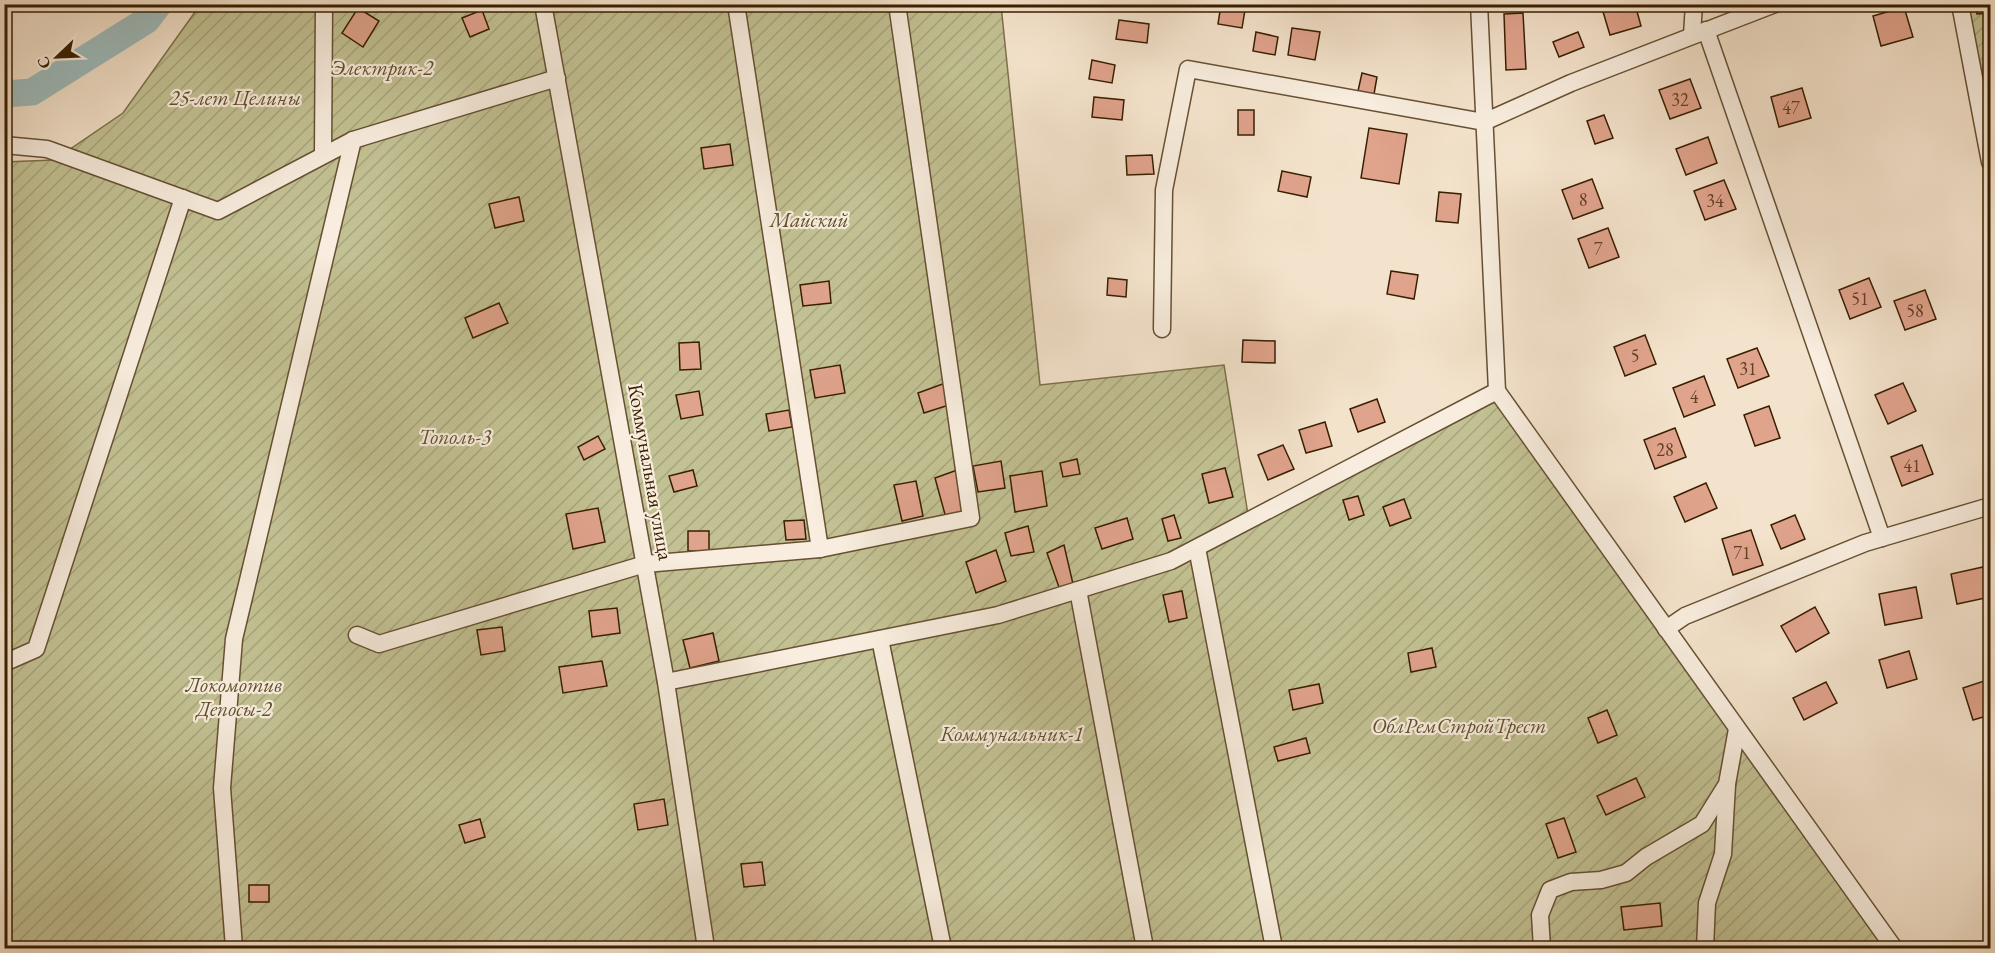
<svg xmlns="http://www.w3.org/2000/svg" width="1995" height="953" font-family="'EB Garamond',serif">
  <style>
    .garden { fill: url(#garden-furrows); stroke: #7d704a; stroke-width: 1.5 }
    .lines { fill: none; stroke-linecap: round; stroke-linejoin: round }
    .river { stroke: #9ebdbf; stroke-width: 27 }
    .building { fill: #e0a38c; stroke: #381f00; stroke-width: 1.5 }
    .minor-casing { stroke: #675033; stroke-width: 19 }
    .minor { stroke: #f8edde; stroke-width: 16 }
    .labels { text-anchor: middle; dominant-baseline: central; stroke-width: 4.5; stroke-linejoin: round; paint-order: stroke }
    .number-label { font-size: 18px; fill: #624023 }
    .park-label { font-size: 21px; font-style: italic; fill: #61502c; stroke: #f8edde }
    .street-label { font-size: 21px; fill: #381f00; stroke: #f8edde }
  </style>
  <defs>
    <pattern id="garden-furrows" width="10" height="10" patternUnits="userSpaceOnUse" patternTransform="scale(1.5)"><rect width="10" height="10" fill="#c2c193"/><path d="M-1 1l2-2M0 10L10 0M9 11l2-2" fill="none" stroke="#a7a57d"/></pattern>
  </defs>
  <rect width="100%" height="100%" fill="#f4e3cc"/>
  <filter id="stains"><feTurbulence type="fractalNoise" baseFrequency=".00333" numOctaves="4"/><feColorMatrix values="0 0 0 0 .2 0 0 0 0 .09 0 0 0 0 .02 0 0 0 .5 -.17"/></filter>
  <radialGradient id="worn" r=".72"><stop offset=".6" stop-color="#630" stop-opacity="0"/><stop offset="1" stop-color="#630" stop-opacity=".3"/></radialGradient>
  <!-- garden -->
  <g class="garden">
    <path d="M200 5H1001L1040 385 1224 365 1250 527 1497 391 1894 948H5L4 162 54 160 123 113Z"/>
    <path d="M1961 5H1990V148Z"/>
  </g>
  <g class="lines">
    <!-- river -->
    <path class="river" d="M4 94 32 92 147 20 159 4"/>
  </g>
  <!-- building -->
  <g class="building">
    <path d="M1635 4 1641 26 1610 35 1601 5Z"/>
    <path d="M1976 4H1990V13L1977 14Z"/>
    <path d="M1221 5 1245 10 1242 28 1218 24Z"/>
    <path d="M1904 7 1913 37 1881 46 1873 16Z"/>
    <path d="M358 8 379 21 363 47 342 33Z"/>
    <path d="M482 10 489 29 470 37 462 18Z"/>
    <path d="M1523 13 1526 69 1506 70 1504 14Z"/>
    <path d="M1119 20 1149 24 1147 43 1116 39Z"/>
    <path d="M1990 26V52L1988 53 1985 27Z"/>
    <path d="M1292 28 1320 32 1315 60 1288 55Z"/>
    <path d="M1256 32 1278 37 1275 55 1253 51Z"/>
    <path d="M1578 32 1584 47 1559 57 1553 42Z"/>
    <path d="M1092 60 1115 65 1112 83 1089 79Z"/>
    <path d="M1362 73 1377 77 1374 94 1358 91Z"/>
    <path d="M1690 79 1701 108 1670 119 1659 90Z"/>
    <path d="M1802 88 1811 118 1779 127 1771 97Z"/>
    <path d="M1094 97 1124 100 1122 120 1092 117Z"/>
    <rect x="1238" y="110" width="16" height="25"/>
    <path d="M1604 115 1613 138 1595 144 1587 121Z"/>
    <path d="M1369 128 1407 134 1399 184 1361 178Z"/>
    <path d="M1708 137 1717 163 1686 175 1676 149Z"/>
    <path d="M730 144 733 165 704 169 701 148Z"/>
    <path d="M1152 155 1154 174 1127 175 1126 156Z"/>
    <path d="M1282 171 1311 177 1307 197 1278 191Z"/>
    <path d="M1592 179 1603 208 1573 219 1562 190Z"/>
    <path d="M1724 180 1736 209 1705 220 1694 191Z"/>
    <path d="M1439 192 1461 194 1458 223 1436 221Z"/>
    <path d="M519 197 524 221 495 228 489 204Z"/>
    <path d="M1608 228 1619 257 1589 268 1578 239Z"/>
    <path d="M1391 271 1418 275 1414 299 1387 294Z"/>
    <path d="M1108 278 1127 280 1126 297 1107 295Z"/>
    <path d="M1869 278 1881 307 1850 319 1839 290Z"/>
    <path d="M829 281 831 303 803 306 800 285Z"/>
    <path d="M1925 290 1936 319 1905 330 1894 301Z"/>
    <path d="M499 303 508 323 473 338 465 318Z"/>
    <path d="M1645 335 1656 364 1625 376 1614 347Z"/>
    <path d="M1243 340 1275 341V363L1242 362Z"/>
    <path d="M699 342 701 369 680 370 679 343Z"/>
    <path d="M1757 348 1769 376 1738 388 1727 359Z"/>
    <path d="M840 365 845 393 815 398 810 370Z"/>
    <path d="M1704 376 1715 405 1684 417 1673 388Z"/>
    <path d="M948 382 952 404 924 413 918 393Z"/>
    <path d="M1903 383 1916 411 1888 424 1875 395Z"/>
    <path d="M699 391 703 415 681 419 676 395Z"/>
    <path d="M1377 399 1385 422 1358 432 1350 409Z"/>
    <path d="M1769 406 1780 438 1755 446 1744 415Z"/>
    <path d="M789 410 792 427 769 431 766 414Z"/>
    <path d="M1325 422 1332 446 1306 453 1299 430Z"/>
    <path d="M1675 428 1686 457 1655 469 1644 440Z"/>
    <path d="M598 436 605 449 584 460 578 447Z"/>
    <path d="M1283 445 1294 469 1268 480 1258 455Z"/>
    <path d="M1922 445 1933 474 1902 486 1891 457Z"/>
    <path d="M1077 459 1080 474 1063 477 1060 463Z"/>
    <path d="M1001 461 1005 488 978 492 973 466Z"/>
    <path d="M1225 468 1233 497 1209 503 1202 474Z"/>
    <path d="M960 469 968 514 946 518 935 478Z"/>
    <path d="M693 470 697 486 674 492 669 476Z"/>
    <path d="M1042 471 1047 506 1015 512 1010 476Z"/>
    <path d="M916 481 923 516 902 521 894 485Z"/>
    <path d="M1706 483 1717 508 1685 522 1674 497Z"/>
    <path d="M1358 496 1364 515 1349 520 1343 500Z"/>
    <path d="M1404 499 1411 518 1390 526 1383 507Z"/>
    <path d="M598 508 605 542 573 549 566 514Z"/>
    <path d="M1174 515 1181 538 1168 541 1162 519Z"/>
    <path d="M1795 515 1805 539 1781 549 1771 525Z"/>
    <path d="M1127 518 1133 539 1102 549 1095 528Z"/>
    <path d="M804 520 806 539 786 540 784 521Z"/>
    <path d="M1028 526 1034 552 1011 556 1005 533Z"/>
    <path d="M1751 530 1763 565 1733 575 1722 539Z"/>
    <rect x="688" y="531" width="21" height="20"/>
    <path d="M1064 545 1073 584 1060 590 1047 553Z"/>
    <path d="M996 550 1006 581 976 593 966 562Z"/>
    <path d="M1983 567 1990 597 1957 604 1951 574Z"/>
    <path d="M1916 587 1922 618 1885 625 1879 594Z"/>
    <path d="M1182 591 1187 618 1169 622 1163 595Z"/>
    <path d="M1815 607 1829 633 1796 652 1781 626Z"/>
    <path d="M617 608 620 633 592 637 589 611Z"/>
    <path d="M502 627 505 651 481 655 477 630Z"/>
    <path d="M713 633 719 661 690 668 683 640Z"/>
    <path d="M1432 648 1436 667 1411 672 1408 653Z"/>
    <path d="M1909 651 1917 679 1887 688 1879 660Z"/>
    <path d="M602 661 607 686 563 693 559 667Z"/>
    <path d="M1990 679V715L1973 720 1963 688Z"/>
    <path d="M1826 682 1837 703 1804 720 1793 698Z"/>
    <path d="M1319 684 1323 703 1293 710 1289 690Z"/>
    <path d="M1607 710 1617 735 1598 743 1588 718Z"/>
    <path d="M1306 738 1310 753 1278 761 1274 747Z"/>
    <path d="M1636 778 1645 797 1606 815 1597 796Z"/>
    <path d="M664 799 668 825 638 830 634 804Z"/>
    <path d="M1564 818 1576 852 1558 858 1546 824Z"/>
    <path d="M480 819 485 837 465 843 459 825Z"/>
    <path d="M762 862 765 885 744 887 741 864Z"/>
    <rect x="249" y="885" width="20" height="17"/>
    <path d="M1660 903 1662 926 1624 930 1621 907Z"/>
  </g>
  <g class="lines">
    <!-- minor casing -->
    <g class="minor-casing">
      <g id="minor">
        <path d="M543 4 666 682 706 948"/>
        <path d="M1479 4 1497 391"/>
        <path d="M1960 4 1990 162"/>
        <path d="M1706 30 1882 538"/>
        <path d="M1692 35 1694 4"/>
        <path d="M4 145 47 149 218 211 353 140"/>
        <path d="M323 154 324 4"/>
        <path d="M1162 329 1164 190 1188 69 1484 122 1571 83 1775 4"/>
        <path d="M1197 548 1274 948"/>
        <path d="M820 549 971 518 897 4"/>
        <path d="M1078 590 1145 948"/>
        <path d="M1666 629 1685 616 1865 543 1990 506"/>
        <path d="M357 635 379 644 645 564 820 549 736 4"/>
        <path d="M880 639 943 948"/>
        <path d="M4 663 36 649 183 198"/>
        <path d="M666 682 998 615 1171 561 1497 391 1894 948"/>
        <path d="M234 948 222 788 234 639 353 140 557 78"/>
        <path d="M1542 948 1540 915 1550 890 1571 882 1601 880 1626 873 1646 857 1702 824 1727 784 1737 729"/>
        <path d="M1705 948 1707 903 1723 854 1727 785"/>
      </g>
    </g>
    <!-- minor -->
    <use href="#minor" class="minor"/>
  </g>
  <g class="labels">
    <!-- number labels -->
    <g class="number-label">
      <text x="1680" y="99">32</text>
      <text x="1791" y="107">47</text>
      <text x="1583" y="199">8</text>
      <text x="1715" y="200">34</text>
      <text x="1598" y="248">7</text>
      <text x="1860" y="298">51</text>
      <text x="1915" y="310">58</text>
      <text x="1635" y="355">5</text>
      <text x="1748" y="368">31</text>
      <text x="1694" y="396">4</text>
      <text x="1665" y="449">28</text>
      <text x="1912" y="465">41</text>
      <text x="1742" y="552">71</text>
    </g>
    <!-- park labels -->
    <g class="park-label">
      <text x="382" y="67">Электрик-2</text>
      <text x="235" y="97">25-лет Целины</text>
      <text x="809" y="219">Майский</text>
      <text x="455" y="436">Тополь-3</text>
      <text x="234" y="684">Локомотив<tspan x="234" dy="24">Депосы-2</tspan></text>
      <text x="1459" y="725">ОблРемСтройТрест</text>
      <text x="1012" y="733">Коммунальник-1</text>
    </g>
    <!-- street labels -->
    <g class="street-label">
      <text transform="translate(651 472) rotate(80)">Коммунальная улица</text>
    </g>
  </g>
  <!-- margin -->
  <rect width="1995" height="953" fill="none" stroke="#f4e3cc" stroke-width="24"/>
  <rect x="6" y="6" width="1983" height="941" fill="none" stroke="#381f00" stroke-width="3"/>
  <rect x="12" y="12" width="1971" height="929" fill="none" stroke="#381f00" stroke-width="1.5"/>
  <!-- north arrow -->
  <g transform="translate(57 57) rotate(247)" stroke="#f8edde" stroke-width="4.5" paint-order="stroke">
  <path d="M0-4.5L10 22L0 15L-10 22Z" fill="#381f00"/>
  <text y="-9" font-size="16" font-weight="bold" text-anchor="middle" fill="#381f00">С</text>
  </g>
  <rect width="100%" height="100%" filter="url(#stains)"/>
  <rect width="100%" height="100%" fill="url(#worn)"/>
</svg>
